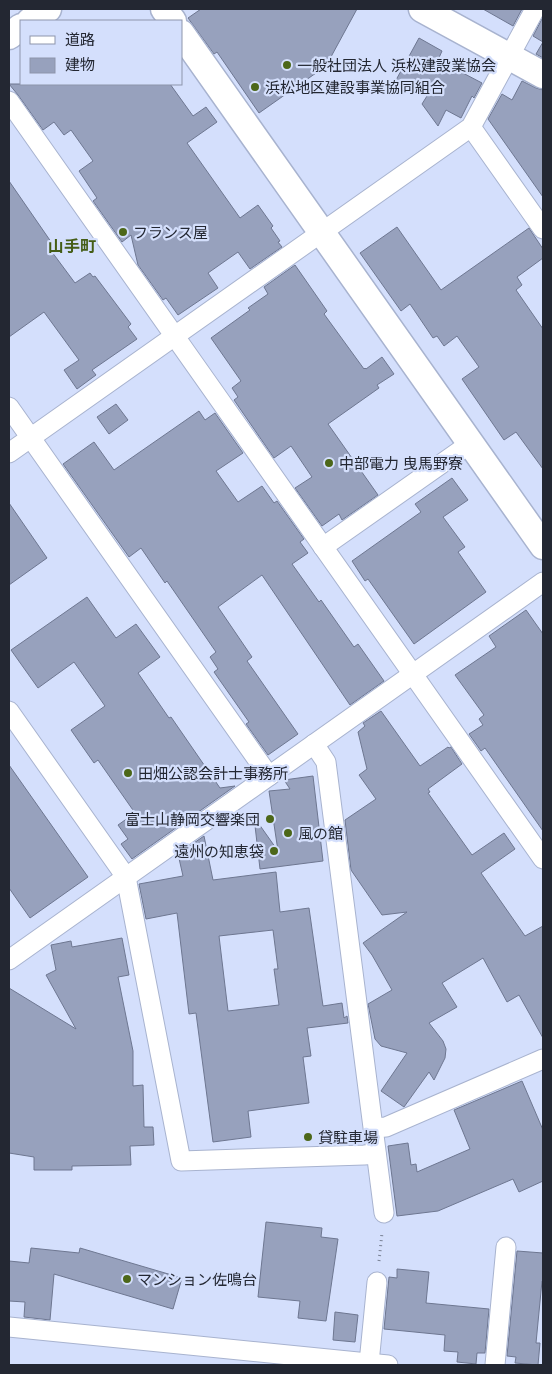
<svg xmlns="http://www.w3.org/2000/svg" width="552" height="1374" font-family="'Open Sans','Noto Sans JP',sans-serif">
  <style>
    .building { fill: #97a1bd; stroke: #6e7791; fill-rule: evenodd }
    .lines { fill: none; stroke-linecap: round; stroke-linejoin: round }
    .street-casing { stroke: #a8b3cf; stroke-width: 21 }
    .secondary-casing { stroke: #a8b3cf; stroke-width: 29 }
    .path { stroke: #7a8295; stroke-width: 3; stroke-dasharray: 1 4; stroke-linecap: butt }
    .street { stroke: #fff; stroke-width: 19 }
    .secondary { stroke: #fff; stroke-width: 26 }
    .poi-dot { fill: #4c6719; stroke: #d4dffc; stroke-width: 2 }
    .labels { text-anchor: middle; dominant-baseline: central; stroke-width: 4.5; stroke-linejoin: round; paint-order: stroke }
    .poi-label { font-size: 15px; fill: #232732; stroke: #d4dffc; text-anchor: start }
    .neighbourhood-label { font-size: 16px; font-weight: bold; fill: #445d16; stroke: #d4dffc }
  </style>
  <rect width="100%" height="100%" fill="#d4dffc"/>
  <!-- building -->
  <g class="building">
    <path d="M201 9H357L326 66 259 113 217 52 214 54 188 18Z"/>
    <path d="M483 9H522L513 26Z"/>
    <path d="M543 17V58L536 54 543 42 533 36Z"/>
    <path d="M419 38 442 51 438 60 482 83 474 98 472 96 461 118 446 110 438 126 422 104 427 96 396 80Z"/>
    <path d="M522 81 536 88 543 90V197L488 119 502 94 512 100Z"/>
    <path d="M9 84H170L193 116 206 107 217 122 187 143 240 218 258 205 273 226 271 228 280 241 278 242 282 247 250 269 238 252 208 273 218 288 178 315 166 298 163 300 138 265 131 235 122 242 93 201 97 198 79 171 93 161 71 130 64 135 54 122 43 130 18 95Z"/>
    <path d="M9 181 56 249 52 252 75 283 90 273 93 277 95 276 131 324 128 327 137 339 92 370 96 375 77 389 64 370 79 360 44 312 9 337Z"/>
    <path d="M397 227 441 290 529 228 543 249V258L517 277 522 285 516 290 543 329V469L516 432 504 440 462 379 479 367 457 336 444 346 437 336 433 338 410 304 401 311 360 253Z"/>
    <path d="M295 265 327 311 324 314 364 369 365 368 366 369 382 357 394 374 377 385 379 388 328 424 378 495 342 520 339 514 322 526 295 488 312 477 291 446 274 458 234 400 238 397 232 388 241 381 211 338 250 310 248 308 268 294 264 287Z"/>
    <path d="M116 404 128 420 109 434 97 417Z"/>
    <path d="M199 411 205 420 215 413 243 453 216 471 238 502 262 486 274 503 277 501 304 539 300 542 308 553 292 564 319 602 321 600 354 647 358 644 384 681 350 705 262 575 218 607 252 657 247 661 298 734 268 755 246 724 249 722 214 672 218 669 210 657 216 652 167 581 165 583 141 548 129 557 63 464 94 442 114 470Z"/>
    <path d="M452 478 468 500 443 517 465 547 458 552 486 592 414 644 368 579 365 581 352 561 421 512 415 504Z"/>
    <path d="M9 503 47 558 9 585Z"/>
    <path d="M87 597 116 638 136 624 160 657 138 673 169 718 171 717 220 788 235 786 132 859 121 844 128 839 118 825 135 813 98 760 94 763 71 730 105 706 74 662 38 688 11 650Z"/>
    <path d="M526 610 543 634V831L485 748 481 751 469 734 483 725 479 719 484 715 455 675 496 647 489 636Z"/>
    <path d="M381 711 420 766 448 747 449 748 451 747 462 764 428 789 430 792 428 793 472 855 504 833 515 849 481 873 525 936 543 926V1038L519 995 507 1002 483 958 442 983 457 1007 429 1023 443 1041 446 1049 445 1058 434 1080 429 1072 404 1107 381 1091 407 1053 381 1046 375 1039 368 1004 392 990 372 955 363 943 407 912 382 915 351 870 345 820 376 799 359 775 367 769 358 732 365 726 363 723Z"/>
    <path d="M9 765 88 877 30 918 9 888Z"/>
    <path d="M313 776 323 861 260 869 254 817 278 851 269 791 290 789 284 780Z"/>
    <path d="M204 836 213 880 276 872 280 912 309 908 323 1006 342 1003 344 1018 347 1016 348 1023 307 1028 311 1056 303 1057 309 1103 248 1111 251 1137 213 1142 196 1013 189 1014 177 913 146 919 139 884 183 876 178 854ZM273 930 278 969H274L279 1005 228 1011 219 936Z"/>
    <path d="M122 938 129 975 118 977 133 1051V1086L143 1085 144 1127H153L154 1145 130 1146 131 1165 72 1166V1170H34V1157L9 1153V988L76 1029 46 975 56 970 51 945 71 941 72 947Z"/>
    <path d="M522 1081 543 1130V1181L519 1192 513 1179 438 1211 397 1216 388 1146 408 1143 411 1165 416 1164 417 1172 470 1149 454 1110Z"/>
    <path d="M266 1222 322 1228 321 1237 338 1239 326 1321 298 1318 300 1301 258 1297Z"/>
    <path d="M31 1248 79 1253 80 1248 182 1278 173 1309 54 1274 50 1320 24 1317 25 1302 9 1301V1261L29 1263Z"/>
    <path d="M517 1251 543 1253V1281H542L536 1343H540L538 1365 515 1363 516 1357 507 1356Z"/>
    <path d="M397 1269 429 1272 426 1303 489 1309 485 1353H477L476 1364 457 1362 458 1352 444 1351 445 1335 384 1329 389 1277 397 1278Z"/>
    <path d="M335 1312 358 1315 355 1342 333 1340Z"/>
  </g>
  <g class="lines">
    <!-- street casing -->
    <g class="street-casing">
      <g id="street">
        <path d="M9 101 543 859"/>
        <path d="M471 127 543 229"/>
        <path d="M9 407 269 776"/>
        <path d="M9 453 471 127 535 9"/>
        <path d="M323 547 471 443"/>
        <path d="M9 711 126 877 181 1161 364 1155 376 1154"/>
        <path d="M314 744 326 762 384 1213"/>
        <path d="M9 960 543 582"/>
        <path d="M374 1128 386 1127 543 1059"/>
        <path d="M9 1327 388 1365"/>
        <path d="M369 1363 377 1282"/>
        <path d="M495 1365 506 1247"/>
      </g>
    </g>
    <!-- secondary casing -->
    <g class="secondary-casing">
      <g id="secondary">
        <path d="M164 9 173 21"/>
        <path d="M422 9 543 75"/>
        <path d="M30 21 48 9"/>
        <path d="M181 33 543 546"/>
        <path d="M9 36 21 27"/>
      </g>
    </g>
    <!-- path -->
    <path class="path" d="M379 1261 382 1233"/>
    <!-- street -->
    <use href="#street" class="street"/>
    <!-- secondary -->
    <use href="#secondary" class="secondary"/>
  </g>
  <!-- markers -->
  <g class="poi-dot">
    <circle cx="287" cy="65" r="5"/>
    <circle cx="255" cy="87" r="5"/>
    <circle cx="123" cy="232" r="5"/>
    <circle cx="329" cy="463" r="5"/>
    <circle cx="128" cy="773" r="5"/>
    <circle cx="270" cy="819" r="5"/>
    <circle cx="288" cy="833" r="5"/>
    <circle cx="274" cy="851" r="5"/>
    <circle cx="308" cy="1137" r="5"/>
    <circle cx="127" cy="1279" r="5"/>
  </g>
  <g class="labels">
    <!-- poi labels -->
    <g class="poi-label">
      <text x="297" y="65">一般社団法人 浜松建設業協会</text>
      <text x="265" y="87">浜松地区建設事業協同組合</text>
      <text x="133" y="232">フランス屋</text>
      <text x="339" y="463">中部電力 曳馬野寮</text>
      <text x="138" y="773">田畑公認会計士事務所</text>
      <text x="260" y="819" text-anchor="end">富士山静岡交響楽団</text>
      <text x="298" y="833">風の館</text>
      <text x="264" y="851" text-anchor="end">遠州の知恵袋</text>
      <text x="318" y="1137">貸駐車場</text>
      <text x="137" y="1279">マンション佐鳴台</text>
    </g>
    <!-- neighbourhood labels -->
    <g class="neighbourhood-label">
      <text x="72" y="246">山手町</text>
    </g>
  </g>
  <!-- border -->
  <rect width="552" height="1374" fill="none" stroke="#232732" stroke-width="20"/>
  <!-- legend -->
  <rect x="20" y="20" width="162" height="65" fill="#d4dffc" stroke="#8d95ab"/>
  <rect x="30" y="36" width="25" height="8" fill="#ffffff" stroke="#8d95ab"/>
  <text x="65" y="45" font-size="15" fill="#232732">道路</text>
  <rect x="30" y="58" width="25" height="15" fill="#97a1bd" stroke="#8d95ab"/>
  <text x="65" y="70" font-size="15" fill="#232732">建物</text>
</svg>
